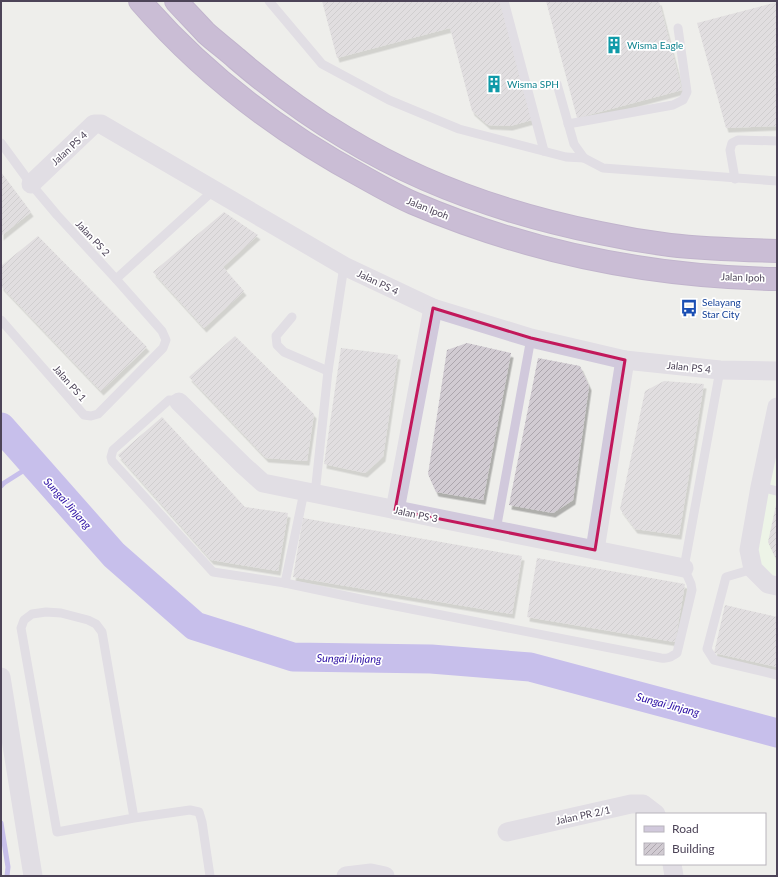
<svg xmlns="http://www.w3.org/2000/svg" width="778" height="877" font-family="Lato,sans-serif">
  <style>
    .commercial { fill: #eafbe2 }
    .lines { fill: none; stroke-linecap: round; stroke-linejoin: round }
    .stream { stroke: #9885eb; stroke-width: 5 }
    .river { stroke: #9885eb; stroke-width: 29 }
    .building { fill: url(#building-hatch); filter: url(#shadow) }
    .highway-casing { stroke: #8a6da7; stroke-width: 24 }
    .lane { stroke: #d1c9dc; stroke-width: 9 }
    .street { stroke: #d1c9dc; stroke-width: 19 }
    .highway { stroke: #9e82bb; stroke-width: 22 }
    .marked { fill: none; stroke: #c2185b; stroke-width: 3; stroke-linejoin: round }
    .labels { text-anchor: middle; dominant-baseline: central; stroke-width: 3.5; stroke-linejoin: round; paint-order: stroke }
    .culture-label { font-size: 10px; fill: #0d838f; stroke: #fff; text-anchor: start }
    .street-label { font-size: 10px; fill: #4d4458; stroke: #fff }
    .transit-label { font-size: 10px; fill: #164399; stroke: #fff; text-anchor: start }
    .water-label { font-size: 11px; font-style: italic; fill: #290ca3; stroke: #fff }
  </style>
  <defs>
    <pattern id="building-hatch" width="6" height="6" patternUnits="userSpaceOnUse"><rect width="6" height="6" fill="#d1cbd2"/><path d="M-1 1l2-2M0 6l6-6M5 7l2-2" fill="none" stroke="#aca6ad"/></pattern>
    <filter id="shadow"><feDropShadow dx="2.5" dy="4.5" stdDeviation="0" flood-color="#0004"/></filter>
  </defs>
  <rect width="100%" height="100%" fill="#eeeeeb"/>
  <!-- commercial -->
  <path class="commercial" d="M777 444V576L767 573 759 563 754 548Z"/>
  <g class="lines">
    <!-- stream -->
    <g class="stream">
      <path d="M1 486 4 483 34 464"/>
      <path d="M1 823 8 867 7 876"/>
    </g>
    <!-- river -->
    <path class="river" d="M1 427 114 555 195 626 293 657 431 659 530 667 777 733"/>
  </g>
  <!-- building -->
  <g class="building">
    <path d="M322 1H501L532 120 510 126 488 125 472 111 450 28 337 58Z"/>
    <path d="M546 1H659L682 90 577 118Z"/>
    <path d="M777 2V126L726 128 697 23Z"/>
    <path d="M1 172 31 212 1 236Z"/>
    <path d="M224 212 258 235 223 267 244 291 204 328 153 272Z"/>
    <path d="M38 236 147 347 101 391 1 286V266Z"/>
    <path d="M235 336 314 414 307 461 266 458 189 377Z"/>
    <path d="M467 343 511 353 483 500 436 492 428 474 447 350Z"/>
    <path d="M341 348 398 355 383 457 365 473 324 464Z"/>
    <path d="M538 358 580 366 589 386 573 500 553 513 509 505Z"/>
    <path d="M664 381 704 384 679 535 635 529 620 509 645 391Z"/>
    <path d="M162 417 245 507 288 513 278 571 211 560 118 455Z"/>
    <path d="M776 505H777V557H775L768 542Z"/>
    <path d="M303 518 522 556 512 614 293 577Z"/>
    <path d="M537 558 685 584 675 642 527 617Z"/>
    <path d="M725 605 777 617V667L714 653Z"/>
  </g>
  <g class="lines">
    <!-- highway casing -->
    <g class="highway-casing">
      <g id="highway">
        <path d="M140 1C203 74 281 133 365 178 381 187 397 196 413 203 528 252 652 277 777 279"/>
        <path d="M176 1C186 12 196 22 206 33 216 42 227 50 237 59 271 88 307 115 346 138 423 185 511 215 600 233 623 238 646 242 670 245 705 249 741 250 777 251"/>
      </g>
    </g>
    <!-- lane -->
    <g class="lane">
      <path d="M269 1 322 64 389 100 459 129 566 157 584 158"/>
      <path d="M504 1 544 151"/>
      <path d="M557 84 574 144 584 158 603 168 777 181"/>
      <path d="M568 124 673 105 683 100 687 92 678 28"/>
      <path d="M1 143 31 184 57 215 116 279 162 331 166 340 163 348 98 414 91 416 84 415 1 320"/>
      <path d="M735 179 730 150 732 143 738 140 777 141"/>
      <path d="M116 279 214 190"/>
      <path d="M292 317 276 336 277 345 284 352 328 371"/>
      <path d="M179 402 174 400H169L113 450 111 457 112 461 213 572 285 583 304 492"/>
      <path d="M760 487 777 491"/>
      <path d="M315 494 328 371 344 266"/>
      <path d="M496 530 531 338"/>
      <path d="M753 569 726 577 707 649 714 660 777 675"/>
      <path d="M285 583 365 600 661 658C668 659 671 657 677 653L692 590 691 584 684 568 720 370"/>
      <path d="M134 818 102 632 96 624 88 620 61 613 46 612 32 614 24 620 21 628 57 832 134 818 190 810 199 812 202 822 210 876"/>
    </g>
    <!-- street -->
    <g class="street">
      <path d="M31 184 94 124H101L344 266 433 308 531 338 625 360 720 370 777 371"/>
      <path d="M179 402 243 465 263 483 684 568"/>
      <path d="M777 407 760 487 749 550 753 569 768 584 777 586"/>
      <path d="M395 510 433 308"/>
      <path d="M595 550 625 360"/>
      <path d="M1 677 33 876"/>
      <path d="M507 832 631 804H643L656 814"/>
      <path d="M672 864 674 876"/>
      <path d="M346 876 371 873 385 876"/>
    </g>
    <!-- highway -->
    <use href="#highway" class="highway"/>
  </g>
  <!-- marked area -->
  <path d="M0 0H778V877H0ZM433 308 531 338 625 360 595 550 395 510Z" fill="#eeeeeb" fill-opacity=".55" fill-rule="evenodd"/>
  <path class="marked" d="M433 308 531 338 625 360 595 550 395 510Z"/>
  <!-- icons -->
  <defs>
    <g id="building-bare" transform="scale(1.38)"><path d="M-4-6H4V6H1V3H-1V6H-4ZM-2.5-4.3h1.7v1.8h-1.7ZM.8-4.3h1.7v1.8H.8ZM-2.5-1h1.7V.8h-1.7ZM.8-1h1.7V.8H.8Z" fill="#0f9aa8" stroke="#fff" stroke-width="2.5" paint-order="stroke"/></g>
    <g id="bus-bare" transform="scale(1.38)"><path d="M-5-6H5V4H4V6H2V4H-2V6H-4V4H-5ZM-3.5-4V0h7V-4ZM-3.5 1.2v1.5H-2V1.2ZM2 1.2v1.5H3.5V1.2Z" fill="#1a4fb4" stroke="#fff" stroke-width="2.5" paint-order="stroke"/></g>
  </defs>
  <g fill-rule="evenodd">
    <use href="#building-bare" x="614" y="45"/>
    <use href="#building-bare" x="494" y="84"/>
    <use href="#bus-bare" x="689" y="308"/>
  </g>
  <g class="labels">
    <!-- culture labels -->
    <g class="culture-label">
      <text x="627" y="45">Wisma Eagle</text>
      <text x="507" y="84">Wisma SPH</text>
    </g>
    <!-- street labels -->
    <g class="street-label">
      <text transform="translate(69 148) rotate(-43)">Jalan PS 4</text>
      <text transform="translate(428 208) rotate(22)">Jalan Ipoh</text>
      <text transform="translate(93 238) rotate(47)">Jalan PS 2</text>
      <text transform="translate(743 277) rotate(2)">Jalan Ipoh</text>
      <text transform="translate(378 282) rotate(26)">Jalan PS 4</text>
      <text transform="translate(689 367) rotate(6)">Jalan PS 4</text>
      <text transform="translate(70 383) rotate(49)">Jalan PS 1</text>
      <text transform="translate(416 514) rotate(12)">Jalan PS 3</text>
      <text transform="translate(583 815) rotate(-12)">Jalan PR 2/1</text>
    </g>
    <!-- transit labels -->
    <g class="transit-label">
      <text x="702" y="302">Selayang<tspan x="702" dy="12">Star City</tspan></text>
    </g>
    <!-- water labels -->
    <g class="water-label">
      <text transform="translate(68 503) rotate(48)">Sungai Jinjang</text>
      <text transform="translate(349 658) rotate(1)">Sungai Jinjang</text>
      <text transform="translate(668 704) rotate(15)">Sungai Jinjang</text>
    </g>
  </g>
  <!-- border -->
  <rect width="778" height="877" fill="none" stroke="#4d4458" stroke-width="4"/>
  <!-- legend -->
  <rect x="636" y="813" width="130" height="52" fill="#ffffff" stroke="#b8b4bc"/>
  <rect x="644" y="826" width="20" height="6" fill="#d1c9dc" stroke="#b8b4bc"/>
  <text x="672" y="833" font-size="12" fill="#4d4458">Road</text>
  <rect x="644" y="843" width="20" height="12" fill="url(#building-hatch)" stroke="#b8b4bc"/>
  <text x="672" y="853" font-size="12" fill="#4d4458">Building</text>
</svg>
